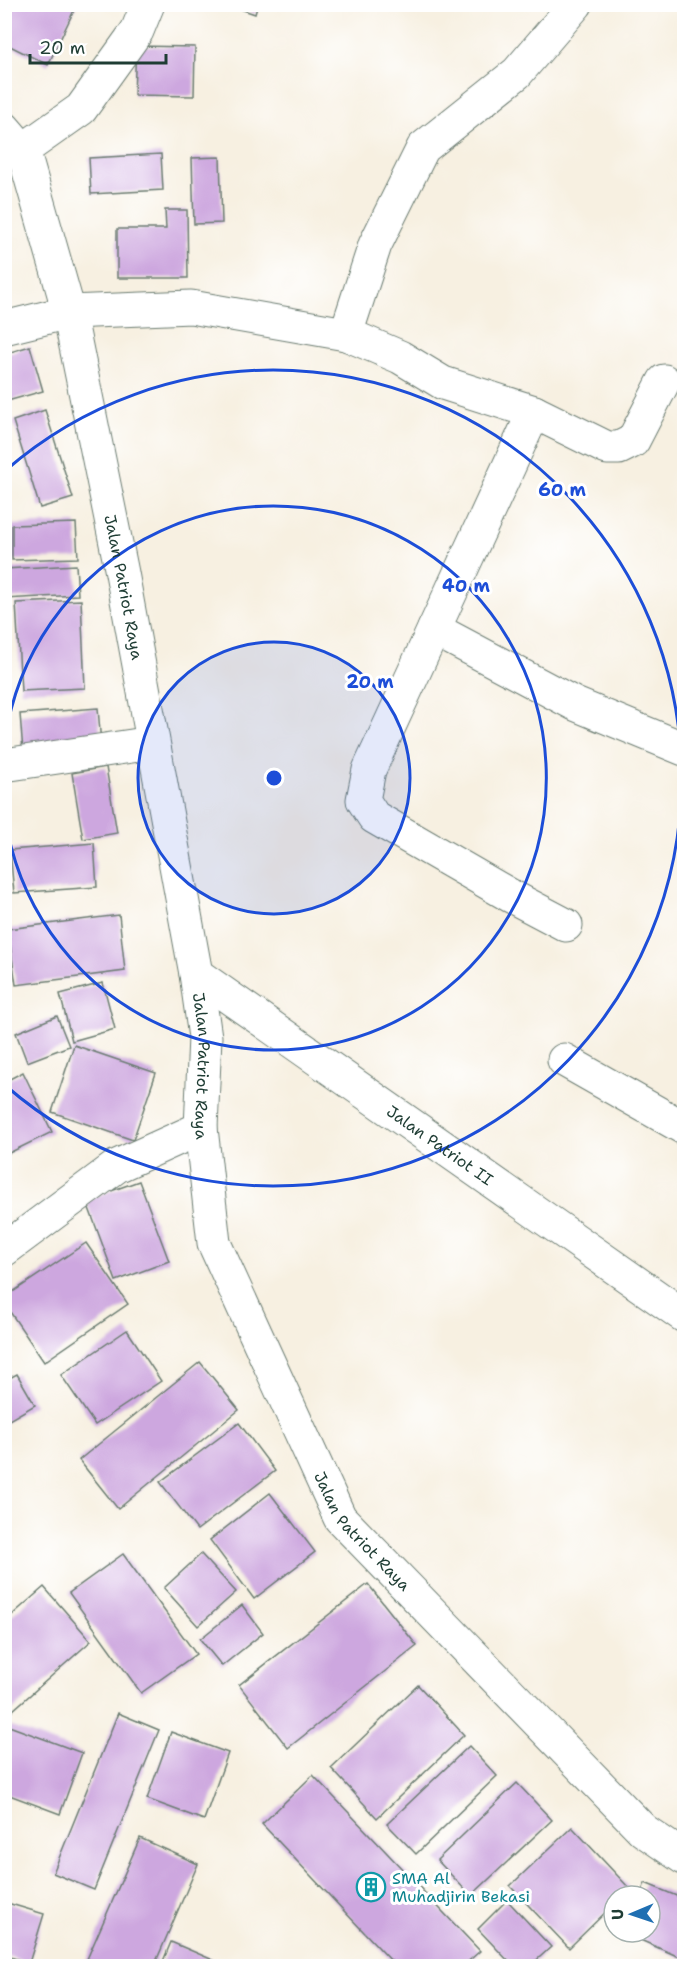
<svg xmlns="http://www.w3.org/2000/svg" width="689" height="1971" font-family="'Shantell Sans',sans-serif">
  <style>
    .building { fill: #cda7df }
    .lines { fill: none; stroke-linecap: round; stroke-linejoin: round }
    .minor-casing { stroke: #6b7c71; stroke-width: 35 }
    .minor { stroke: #fff; stroke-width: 33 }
    .ring { fill: none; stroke: #1d4ed8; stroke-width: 3 }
    .labels { text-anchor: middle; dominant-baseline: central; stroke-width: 6; stroke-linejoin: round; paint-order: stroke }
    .street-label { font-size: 16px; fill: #1f3d34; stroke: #fff }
    .culture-label { font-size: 16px; fill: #0d838f; stroke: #fff; text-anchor: start }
    .centre { fill: #1d4ed8; stroke: #fff; stroke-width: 3 }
    .ring-label { font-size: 18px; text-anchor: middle; font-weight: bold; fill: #1d4ed8; stroke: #fff; stroke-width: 6; stroke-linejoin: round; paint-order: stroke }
  </style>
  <rect width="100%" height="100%" fill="#fff"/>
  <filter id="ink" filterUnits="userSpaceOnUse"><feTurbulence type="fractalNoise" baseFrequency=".0167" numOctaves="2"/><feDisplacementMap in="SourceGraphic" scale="12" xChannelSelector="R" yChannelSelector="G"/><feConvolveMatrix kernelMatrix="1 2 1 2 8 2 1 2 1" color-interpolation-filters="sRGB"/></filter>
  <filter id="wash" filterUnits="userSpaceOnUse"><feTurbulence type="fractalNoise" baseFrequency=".008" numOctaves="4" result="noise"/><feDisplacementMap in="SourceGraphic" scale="24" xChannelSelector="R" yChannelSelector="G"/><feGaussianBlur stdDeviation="1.35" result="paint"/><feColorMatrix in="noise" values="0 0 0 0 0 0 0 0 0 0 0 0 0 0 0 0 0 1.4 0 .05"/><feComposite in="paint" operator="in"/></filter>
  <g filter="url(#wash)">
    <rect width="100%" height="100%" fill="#f7f0e1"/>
    <g id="blocks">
      <!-- building -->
      <g class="building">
        <path d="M4 4H77L48 65 4 43Z"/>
        <path d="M226 4H258L255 14Z"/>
        <path d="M136 46 195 47 194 96 134 95Z"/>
        <path d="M161 154 163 190 91 194 89 158Z"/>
        <path d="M220 157 222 223 194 224 192 158Z"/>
        <path d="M165 210H187L188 278H117V229H166Z"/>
        <path d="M30 346 43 391 4 402V354Z"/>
        <path d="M45 410 73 498 40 508 13 421Z"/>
        <path d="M76 523 78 558 12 560V525Z"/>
        <path d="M76 565 78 595 4 599V569Z"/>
        <path d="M81 600 85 688 21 691 16 603Z"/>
        <path d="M98 708 101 744 23 751 20 714Z"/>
        <path d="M106 767 117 833 83 839 72 773Z"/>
        <path d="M94 843 97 887 14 893 10 850Z"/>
        <path d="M119 915 125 971 16 985 8 929Z"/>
        <path d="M103 983 115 1029 72 1041 60 994Z"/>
        <path d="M57 1016 69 1046 27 1062 16 1033Z"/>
        <path d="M74 1045 156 1073 133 1140 52 1112Z"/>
        <path d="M23 1072 52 1132 7 1154 4 1082Z"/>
        <path d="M139 1181 169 1261 116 1281 86 1200Z"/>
        <path d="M86 1243 128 1304 44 1362 4 1303V1298Z"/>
        <path d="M127 1330 161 1381 95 1425 61 1375Z"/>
        <path d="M200 1362 239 1410 118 1509 79 1460Z"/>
        <path d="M17 1374 35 1405 4 1423V1381Z"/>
        <path d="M239 1423 275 1471 197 1530 160 1482Z"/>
        <path d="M270 1493 315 1552 254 1599 210 1540Z"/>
        <path d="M123 1554 196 1654 141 1693 69 1593Z"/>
        <path d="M201 1554 236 1592 198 1626 164 1588Z"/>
        <path d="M368 1584 417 1646 288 1748 239 1685Z"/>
        <path d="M44 1587 91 1641 4 1718V1622Z"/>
        <path d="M242 1605 263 1633 222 1666 200 1639Z"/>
        <path d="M418 1685 464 1735 377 1818 331 1768Z"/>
        <path d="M118 1713 159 1730 94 1890 53 1873Z"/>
        <path d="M9 1726 82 1753 60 1814 4 1793V1738Z"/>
        <path d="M171 1732 228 1753 204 1820 147 1799Z"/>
        <path d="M469 1746 497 1776 416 1854 387 1824Z"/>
        <path d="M313 1775 480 1951 463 1966H396L262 1824Z"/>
        <path d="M517 1783 552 1820 471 1896 437 1860Z"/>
        <path d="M572 1827 630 1889 623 1896H614V1904L569 1948 510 1886Z"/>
        <path d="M140 1838 198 1864 154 1966H84Z"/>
        <path d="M645 1883 684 1899V1959L622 1932H650V1896H640Z"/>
        <path d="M507 1900 551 1947 530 1966H513L478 1929Z"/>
        <path d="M4 1902 44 1914 29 1963 4 1955Z"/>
        <path d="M171 1942 227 1966H161Z"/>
      </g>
    </g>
  </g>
  <g filter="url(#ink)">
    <use href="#blocks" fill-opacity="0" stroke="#6b7c71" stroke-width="1.5"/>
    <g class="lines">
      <!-- minor casing -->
      <g class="minor-casing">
        <g id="minor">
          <path id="s1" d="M4 128 23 150 69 312 122 573 196 974 205 1037 201 1128 214 1243 340 1518 643 1830 684 1858"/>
          <path d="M23 150 81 109 137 31 148 4"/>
          <path d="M4 328 69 312 191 307 346 334 400 357 443 383 534 412 607 448H619L633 441 664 381"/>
          <path d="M346 334 375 245 423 148 517 73 576 4"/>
          <path d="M534 412 434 629 575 704 684 749"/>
          <path d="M434 629 369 770 363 800 374 817 511 896 566 925"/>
          <path d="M4 765 152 743"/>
          <path id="s2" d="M196 974 684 1316"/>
          <path d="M564 1060 684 1128"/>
          <path d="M4 1250 117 1166 201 1128"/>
        </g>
      </g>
      <!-- minor -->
      <use href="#minor" class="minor"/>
    </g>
  </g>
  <!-- distance rings -->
  <circle cx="274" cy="778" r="136" fill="#1d4ed8" fill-opacity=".12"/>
  <g class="ring">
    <circle cx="274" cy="778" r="136"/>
    <path d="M5 740A272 272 0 1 1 5 816"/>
    <path d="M6 470A408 408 0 1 1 6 1086"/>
  </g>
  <!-- icons -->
  <defs>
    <g id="building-ring" transform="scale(1.5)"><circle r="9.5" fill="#fff" stroke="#0f9aa8" stroke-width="1.5"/><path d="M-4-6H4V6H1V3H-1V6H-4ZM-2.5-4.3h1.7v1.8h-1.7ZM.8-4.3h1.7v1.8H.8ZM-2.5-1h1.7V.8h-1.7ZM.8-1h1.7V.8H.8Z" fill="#0f9aa8"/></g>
  </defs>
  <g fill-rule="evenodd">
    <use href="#building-ring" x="371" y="1887"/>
  </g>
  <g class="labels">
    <!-- street labels -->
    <g class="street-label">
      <text stroke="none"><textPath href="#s1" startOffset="478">Jalan Patriot Raya</textPath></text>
      <text stroke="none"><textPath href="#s1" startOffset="964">Jalan Patriot Raya</textPath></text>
      <text stroke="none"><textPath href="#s2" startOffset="298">Jalan Patriot II</textPath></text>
      <text stroke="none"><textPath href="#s1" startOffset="1468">Jalan Patriot Raya</textPath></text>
    </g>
    <!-- culture labels -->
    <g class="culture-label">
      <text x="392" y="1878">SMA Al<tspan x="392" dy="18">Muhadjirin Bekasi</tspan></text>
    </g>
  </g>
  <circle cx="274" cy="778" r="9" class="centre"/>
  <g class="ring-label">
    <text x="562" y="496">60 m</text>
    <text x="466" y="592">40 m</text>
    <text x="370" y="688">20 m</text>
  </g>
  <!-- margin -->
  <rect width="689" height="1971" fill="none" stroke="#fff" stroke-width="24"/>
  <!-- north arrow -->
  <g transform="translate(632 1914) rotate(268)"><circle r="28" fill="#ffffff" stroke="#a5b1ae" stroke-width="1.5"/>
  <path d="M0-4.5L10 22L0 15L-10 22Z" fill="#1f6fb2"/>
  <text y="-9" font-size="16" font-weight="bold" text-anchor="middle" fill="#1f3d34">U</text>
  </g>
  <!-- scale -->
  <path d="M30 54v9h136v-9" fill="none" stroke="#1f3d34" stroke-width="3"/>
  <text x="39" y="54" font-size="18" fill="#1f3d34" stroke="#ffffff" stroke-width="4.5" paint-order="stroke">20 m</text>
</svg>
